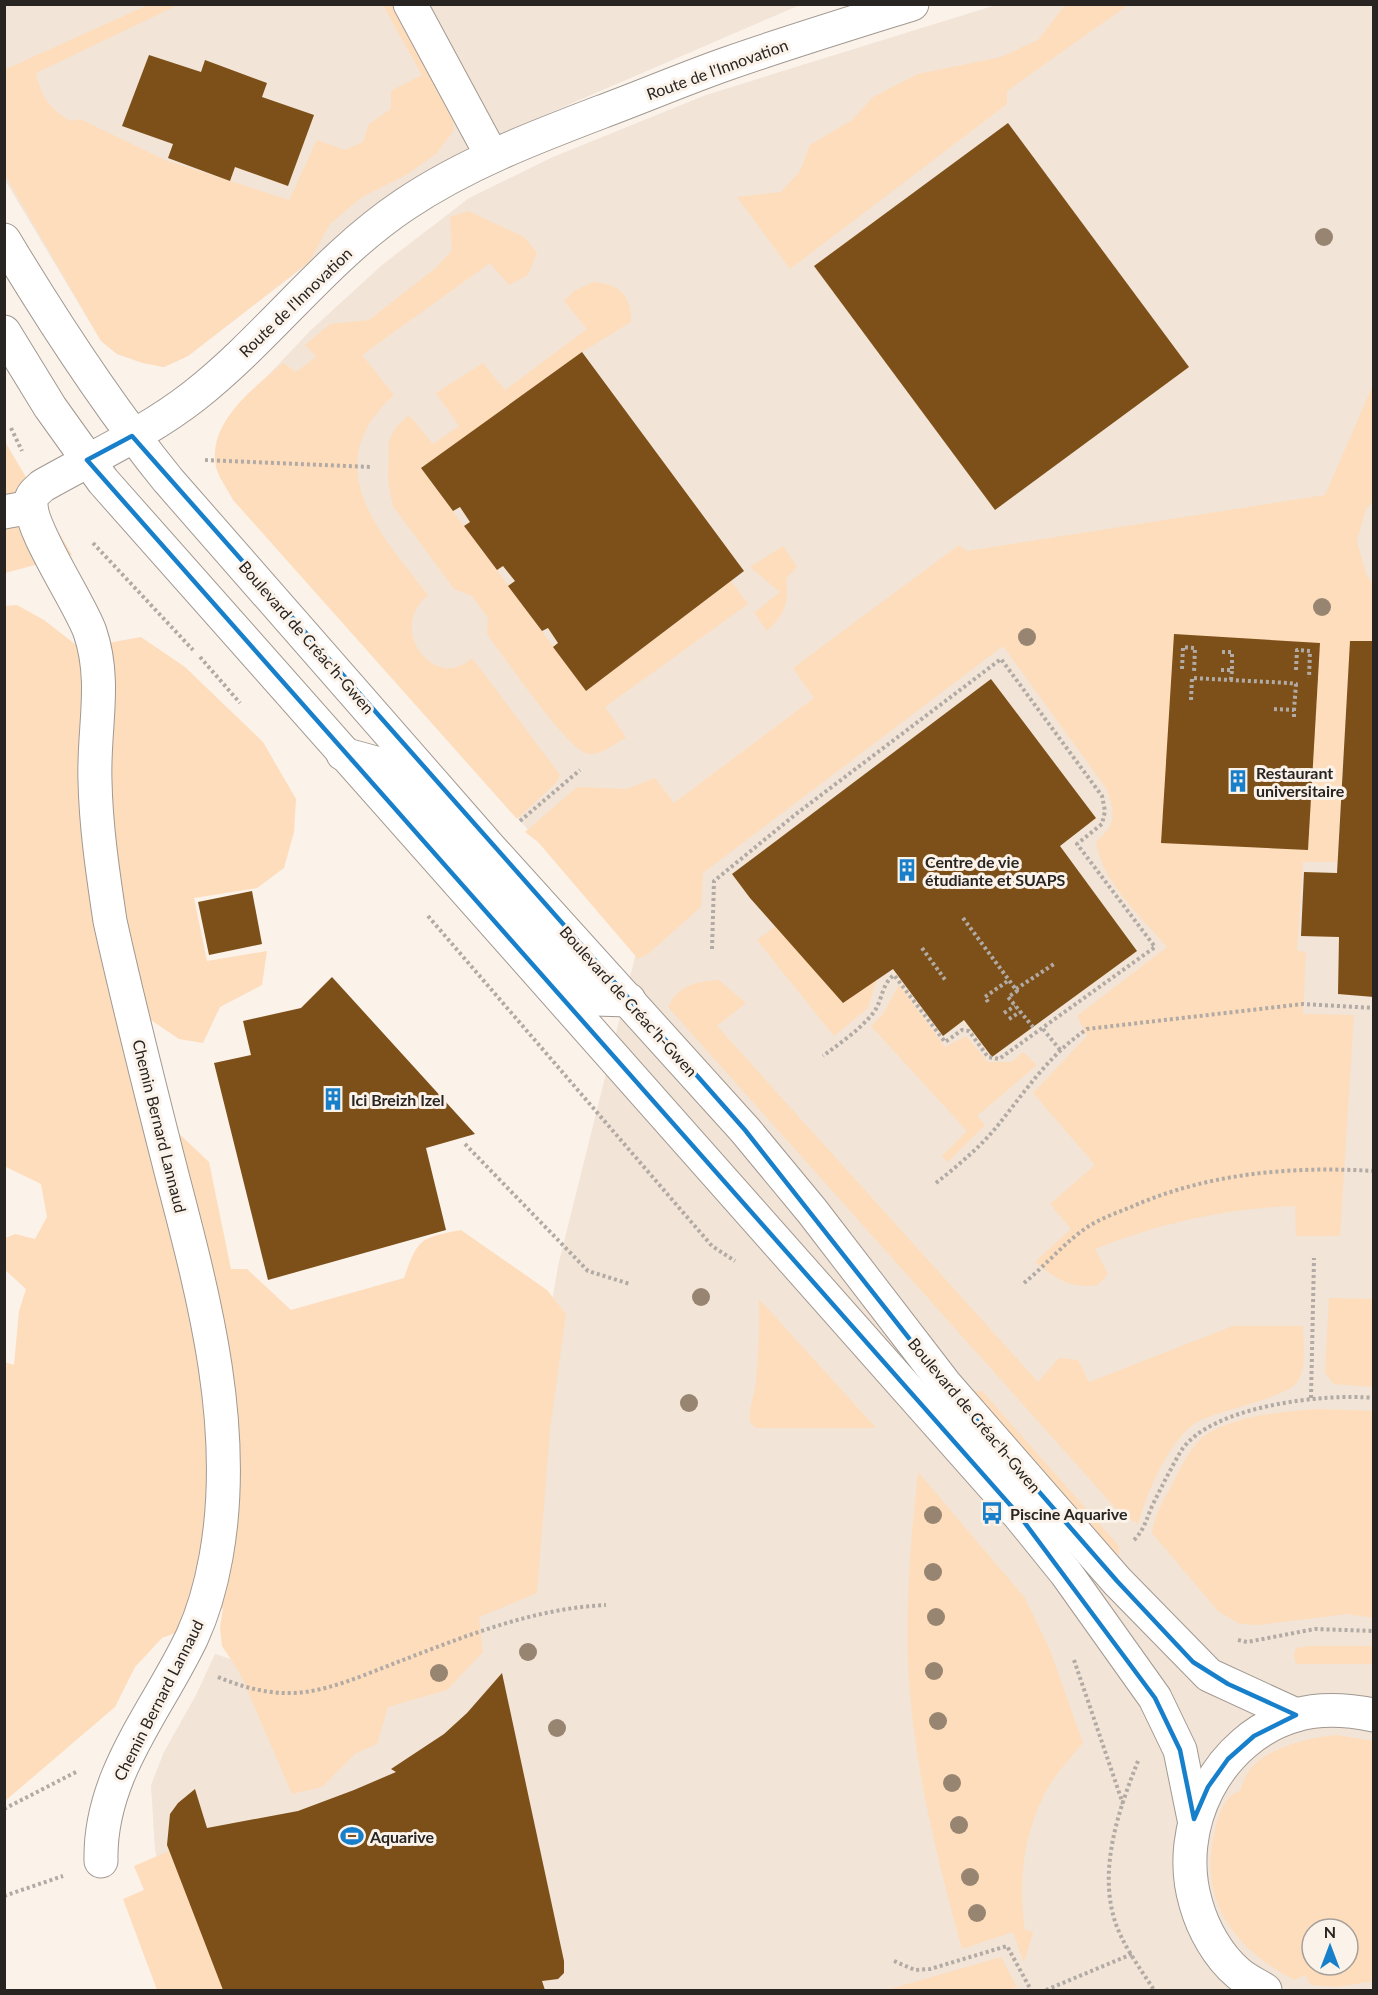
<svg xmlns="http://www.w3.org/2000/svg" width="1378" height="1995" font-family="Lato,sans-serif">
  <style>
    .built { fill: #f2e4d6; fill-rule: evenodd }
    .green { fill: #feddbc; fill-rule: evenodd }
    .building { fill: #7d5019 }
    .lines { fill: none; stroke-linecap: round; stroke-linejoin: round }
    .minor-casing { stroke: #a19991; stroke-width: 35 }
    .tertiary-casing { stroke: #a19991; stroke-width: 35 }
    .path { stroke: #b2aba5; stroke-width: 4; stroke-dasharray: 3 3; stroke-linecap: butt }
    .minor { stroke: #fff; stroke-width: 33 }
    .tertiary { stroke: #fff; stroke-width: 33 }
    .tree { fill: #978571 }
    .marked { fill: none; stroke: #1880cb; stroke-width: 4.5; stroke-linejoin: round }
    .labels { text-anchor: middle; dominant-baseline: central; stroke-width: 6; stroke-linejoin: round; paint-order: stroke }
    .street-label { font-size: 16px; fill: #272421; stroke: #fbf2ea }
    .poi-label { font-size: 16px; font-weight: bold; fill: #272421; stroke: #fbf2ea; text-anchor: start }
  </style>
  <rect width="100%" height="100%" fill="#fbf2ea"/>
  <!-- built -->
  <g class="built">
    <path d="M5 5H800L477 144 332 245 188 356 164 367 143 363 117 354 101 341 5 180Z"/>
    <path d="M996 5H1373V1990H186L169 1928 155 1849 151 1785 164 1752 196 1695 215 1654 247 1664 536 1399 558 1266 636 953 220 478 221 448 238 407 311 330 382 265 469 198 553 157 706 95ZM1312 1929H1348V1965H1312Z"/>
  </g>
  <!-- green -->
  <g class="green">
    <path d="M148 5H178L36 73C41 96 49 108 70 121L80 119 165 160 289 200 317 140 345 150 363 142 369 124 391 109V91L422 75 383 5H394L451 104 454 130 436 154 406 175 362 197 330 224 309 262 188 356 164 367 143 363 117 354 101 341 5 175 4 70Z"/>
    <path d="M1065 5H1128L1007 91V104L790 269 737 197 781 192 800 171 810 145 852 120 873 97 918 74 1001 57 1038 40Z"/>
    <path d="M468 211 524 237 537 253 528 275 509 285 490 263 362 355 394 395C316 465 379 533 428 595 386 629 435 693 472 658L560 775 556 783 517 819 233 500C228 490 219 478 216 467 207 422 254 388 283 363L296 372 316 357 305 345 330 324 369 320 437 267 452 250 450 217Z"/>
    <path d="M593 282C619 284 632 295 631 322L582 352 421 468 586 691 731 581 748 604 605 707 626 737C615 744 602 755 589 754 568 752 503 655 487 634L488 618 472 596 454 589 393 506 388 482 389 440 397 426 409 415 433 444 459 426 436 393 483 363 505 390 587 329 564 301 574 291Z"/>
    <path d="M1373 385V501L1366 509 1357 541 1366 574 1373 584V641H1350L1337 862H1303L1297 951 1306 952 1303 1014 1354 1015 1340 1236H1296L1295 1206C1226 1208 1159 1223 1095 1249L1108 1274 1098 1285C1069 1289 1057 1279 1035 1262L1071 1229 1050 1204 1095 1165 1033 1093 1087 1036 1077 1016 1167 947C1141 916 1103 884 1096 842 1118 823 1115 814 1106 788L1003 646 703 873 701 907 648 954 638 959 538 842 525 832 577 787 627 789 655 778 674 803 814 698 793 668 959 545 967 551 1325 495Z"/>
    <path d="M4 440 72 555 5 573H4Z"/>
    <path d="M783 546 797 567 786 579C790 601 784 616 767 631L754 613 780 592 750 567Z"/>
    <path d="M17 605 44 620 80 648 141 637 185 667 263 742 296 799 294 832 284 868 257 888 194 898 207 961 267 951 262 985 220 1007 203 1043 179 1039 151 1020 126 1015 137 1094 209 1162 231 1269H247L291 1310 404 1278C418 1238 420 1238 461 1230L547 1290 566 1314 550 1430 537 1593 479 1617 483 1652 447 1690 388 1707 377 1744 356 1753 322 1787 292 1794 240 1673 222 1646 220 1628 223 1608 194 1626 162 1638 135 1667 115 1707 5 1801 4 1362 14 1365 19 1311 26 1289 5 1270V1238L15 1234 35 1239 47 1217 41 1184 4 1166V606Z"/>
    <path d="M776 926 843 1003 877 978 868 1008 834 1036 757 940Z"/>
    <path d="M719 980 746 1003 717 1026 1038 1382 1059 1358 1078 1360 1089 1382 1233 1326H1303C1303 1342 1307 1366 1298 1381 1288 1398 1219 1410 1197 1422 1170 1438 1146 1494 1138 1524L1119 1512 668 1007C679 985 695 982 719 980Z"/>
    <path d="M899 985 945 1047 966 1036 988 1062H1012L1023 1052 1037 1065 977 1116 985 1125 948 1162 942 1156 967 1131 871 1026 883 1014Z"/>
    <path d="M1329 1298 1373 1299V1387L1334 1384 1325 1373Z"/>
    <path d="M759 1299 876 1428H756L750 1422C748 1408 755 1395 756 1380 759 1353 759 1326 759 1299Z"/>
    <path d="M973 1391H982L1119 1546V1554L1113 1556Z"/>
    <path d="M1319 1409 1373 1411V1618L1347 1614 1258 1625 1240 1624 1218 1611 1152 1533C1155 1513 1165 1497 1175 1479 1182 1465 1191 1447 1203 1437 1231 1416 1285 1411 1319 1409Z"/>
    <path d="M918 1472 1025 1598 1050 1650 1083 1743C1070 1759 1053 1776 1044 1795 1023 1837 1018 1884 1025 1930L1033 1932 1024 1963 1013 1932 962 1949C940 1869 919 1787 911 1704 903 1627 910 1548 918 1472Z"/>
    <path d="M1309 1646H1373V1664H1296L1294 1655 1296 1648Z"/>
    <path d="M1337 1735 1373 1741 1374 1981 1336 1987 1311 1985 1305 1975 1294 1980C1235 1949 1197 1901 1215 1830 1219 1813 1224 1797 1241 1790 1247 1751 1304 1738 1337 1735ZM1312 1929H1348V1965H1312Z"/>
    <path d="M169 1851 225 1990H157L123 1899 144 1890 134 1866Z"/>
    <path d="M1001 1957 1017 1987 1007 1990H887Z"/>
  </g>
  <!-- building -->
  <g class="building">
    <path d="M149 55 201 72 205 60 267 83 262 97 314 115 288 186 235 167 230 181 168 158 173 144 122 126Z"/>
    <path d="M1008 123 1189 367 995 510 814 266Z"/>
    <path d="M582 352 744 571 586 691 553 647 558 643 548 628 542 631 508 586 515 581 503 566 497 570 464 526 470 522 460 507 453 511 421 468Z"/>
    <path d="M1174 634 1320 643 1308 850 1161 843Z"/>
    <path d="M1350 641H1374V997L1338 994 1339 937 1301 936 1304 872 1337 873Z"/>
    <path d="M991 679 1096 818 1060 846 1137 951 992 1057 964 1020 943 1036 893 969 843 1003 750 898 732 874Z"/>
    <path d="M252 891 262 944 209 955 198 902Z"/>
    <path d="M332 977 475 1134 426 1148 446 1230 268 1280 214 1063 251 1055 243 1021 301 1008Z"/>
    <path d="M502 1673 564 1961V1973L558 1979 542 1981 545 1990H223L167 1845 170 1814 178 1803 195 1789 207 1828 298 1811 354 1790 396 1772 391 1769 444 1734 467 1713Z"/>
  </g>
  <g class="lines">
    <!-- minor casing -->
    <g class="minor-casing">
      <g id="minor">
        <path d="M410 4 492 156"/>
        <path d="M4 512 31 507"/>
        <path d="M343 754 383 765 595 999 629 1000"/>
        <path d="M101 1861C99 1775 157 1711 192 1637 204 1611 211 1585 216 1557 239 1430 205 1301 173 1179 151 1093 129 1007 110 921 103 874 96 828 95 781 93 730 107 682 90 632 80 603 27 526 31 500 32 494 38 490 42 486 93 457 148 432 194 396 269 337 325 258 404 205 465 164 533 138 601 112 644 96 686 78 729 63 789 42 851 23 912 4"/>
      </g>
    </g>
    <!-- tertiary casing -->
    <g class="tertiary-casing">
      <g id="tertiary">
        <path d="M4 240C54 323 107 405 168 480L490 848 745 1130 812 1211 945 1384 1117 1581 1209 1675 1296 1715"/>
        <path d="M4 332 50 407 103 481 1019 1515 1066 1573 1155 1698 1180 1750 1194 1819"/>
        <path d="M1265 1990C1257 1985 1246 1980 1238 1973 1218 1956 1203 1929 1196 1904 1173 1827 1217 1738 1296 1715 1320 1708 1349 1710 1374 1715"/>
      </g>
    </g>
    <!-- path -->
    <g class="path">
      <path d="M11 428 22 451"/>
      <path d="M205 460 371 467"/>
      <path d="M93 543 193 650"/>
      <path d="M1222 652H1232V670"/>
      <path d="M200 657 240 703"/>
      <path d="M1182 669 1183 647 1195 648 1194 673"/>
      <path d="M1221 670H1232L1231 680"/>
      <path d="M1296 670 1297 650 1310 651 1309 678"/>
      <path d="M1191 700 1192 678 1289 683 1296 684 1294 710"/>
      <path d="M1274 709 1294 710V717"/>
      <path d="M520 821 580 770"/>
      <path d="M428 916 712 1246 735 1261"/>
      <path d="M963 918 1017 991 1008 997 1033 1027"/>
      <path d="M922 948 946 981"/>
      <path d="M712 949 714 881 796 814 1001 659 1102 796 1105 811 1102 824 1077 844 1155 947 999 1059 988 1057 969 1031 962 1030 945 1042 894 975C881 985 883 999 874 1012 860 1030 840 1043 823 1056"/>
      <path d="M1016 989 1054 964"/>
      <path d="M988 1002 985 997 1009 980"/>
      <path d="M1004 1013 1015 1006"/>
      <path d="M1009 1019 1020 1012"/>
      <path d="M1043 1029 1061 1051"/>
      <path d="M465 1144 588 1271 630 1284"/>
      <path d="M936 1183C956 1167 977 1150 994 1130 1023 1095 1048 1055 1087 1029L1303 1004 1374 1008"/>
      <path d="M1024 1283C1045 1266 1063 1244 1086 1228 1099 1219 1116 1213 1131 1207 1208 1173 1291 1166 1374 1171"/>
      <path d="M1311 1398 1314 1258"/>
      <path d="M1134 1540C1145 1529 1147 1517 1153 1504 1162 1486 1171 1468 1181 1451 1210 1406 1324 1393 1374 1398"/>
      <path d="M1238 1640 1247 1642 1315 1629 1374 1631"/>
      <path d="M1074 1660 1123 1804"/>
      <path d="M218 1677C242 1687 267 1694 294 1693 331 1691 368 1673 403 1660 468 1635 536 1608 606 1605"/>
      <path d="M1138 1761C1119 1809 1099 1866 1114 1918 1121 1943 1140 1968 1154 1990"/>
      <path d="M4 1809 76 1772"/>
      <path d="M4 1896 63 1876"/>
      <path d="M894 1961 915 1970 930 1969 1007 1946 1031 1990"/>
      <path d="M1046 1990 1132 1954"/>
    </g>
    <!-- minor -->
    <use href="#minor" class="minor"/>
    <!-- tertiary -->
    <use href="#tertiary" class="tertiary"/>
  </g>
  <!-- trees -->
  <g class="tree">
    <circle cx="1324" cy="237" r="9"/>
    <circle cx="1322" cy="607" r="9"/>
    <circle cx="1027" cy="637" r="9"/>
    <circle cx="701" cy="1297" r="9"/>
    <circle cx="689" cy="1403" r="9"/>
    <circle cx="933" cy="1515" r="9"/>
    <circle cx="933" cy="1572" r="9"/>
    <circle cx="936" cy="1617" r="9"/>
    <circle cx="528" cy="1652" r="9"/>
    <circle cx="934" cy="1671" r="9"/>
    <circle cx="439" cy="1673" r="9"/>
    <circle cx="938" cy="1721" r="9"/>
    <circle cx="557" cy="1728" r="9"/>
    <circle cx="952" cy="1783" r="9"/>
    <circle cx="959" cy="1825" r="9"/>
    <circle cx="970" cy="1877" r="9"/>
    <circle cx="977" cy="1913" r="9"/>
  </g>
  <!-- marked area -->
  <path class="marked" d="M132 436 745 1130 945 1384 1117 1581 1193 1662 1228 1684 1296 1715 1254 1736 1228 1759 1208 1787 1194 1819 1180 1750 1155 1698 1019 1515 87 460Z"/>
  <!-- icons -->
  <defs>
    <g id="building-bare" transform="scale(1.8)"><path d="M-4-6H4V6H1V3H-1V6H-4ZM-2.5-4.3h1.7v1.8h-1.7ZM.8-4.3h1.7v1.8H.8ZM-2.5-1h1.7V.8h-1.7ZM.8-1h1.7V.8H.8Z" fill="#1880cb" stroke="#fbf2ea" stroke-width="2.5" paint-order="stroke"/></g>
    <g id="bus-bare" transform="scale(1.8)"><path d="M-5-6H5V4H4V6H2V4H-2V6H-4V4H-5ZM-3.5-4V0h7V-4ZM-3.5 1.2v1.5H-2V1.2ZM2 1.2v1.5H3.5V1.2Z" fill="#1880cb" stroke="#fbf2ea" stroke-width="2.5" paint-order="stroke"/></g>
    <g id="stadium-bare" transform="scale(1.8)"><path d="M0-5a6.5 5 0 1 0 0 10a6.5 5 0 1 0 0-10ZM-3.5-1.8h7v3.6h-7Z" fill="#1880cb" stroke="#fbf2ea" stroke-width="2.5" paint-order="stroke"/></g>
  </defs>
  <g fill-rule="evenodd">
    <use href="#building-bare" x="1238" y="781"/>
    <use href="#building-bare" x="907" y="870"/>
    <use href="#building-bare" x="333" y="1099"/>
    <use href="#bus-bare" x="992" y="1513"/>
    <use href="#stadium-bare" x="352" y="1836"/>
  </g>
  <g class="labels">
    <!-- street labels -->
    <g class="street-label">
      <text transform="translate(717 69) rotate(-20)">Route de l'Innovation</text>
      <text transform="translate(295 302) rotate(-44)">Route de l'Innovation</text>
      <text transform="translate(307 637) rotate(49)">Boulevard de Créac'h-Gwen</text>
      <text transform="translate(629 1001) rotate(48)">Boulevard de Créac'h-Gwen</text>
      <text transform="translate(160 1126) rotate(76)">Chemin Bernard Lannaud</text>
      <text transform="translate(975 1415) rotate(50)">Boulevard de Créac'h-Gwen</text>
      <text transform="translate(158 1700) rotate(-63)">Chemin Bernard Lannaud</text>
    </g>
    <!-- poi labels -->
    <g class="poi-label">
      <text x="1256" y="772">Restaurant<tspan x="1256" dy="18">universitaire</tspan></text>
      <text x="925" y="861">Centre de vie<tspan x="925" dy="18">étudiante et SUAPS</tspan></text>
      <text x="351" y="1099">Ici Breizh Izel</text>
      <text x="1010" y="1513">Piscine Aquarive</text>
      <text x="370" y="1836">Aquarive</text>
    </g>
  </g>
  <!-- border -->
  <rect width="1378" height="1995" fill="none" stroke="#272421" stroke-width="12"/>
  <!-- north arrow -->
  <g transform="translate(1330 1947)"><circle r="28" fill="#fbf2ea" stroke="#a6a09a" stroke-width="1.5"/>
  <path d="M0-4.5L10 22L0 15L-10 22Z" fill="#1880cb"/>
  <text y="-9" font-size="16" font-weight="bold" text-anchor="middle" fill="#272421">N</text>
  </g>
</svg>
